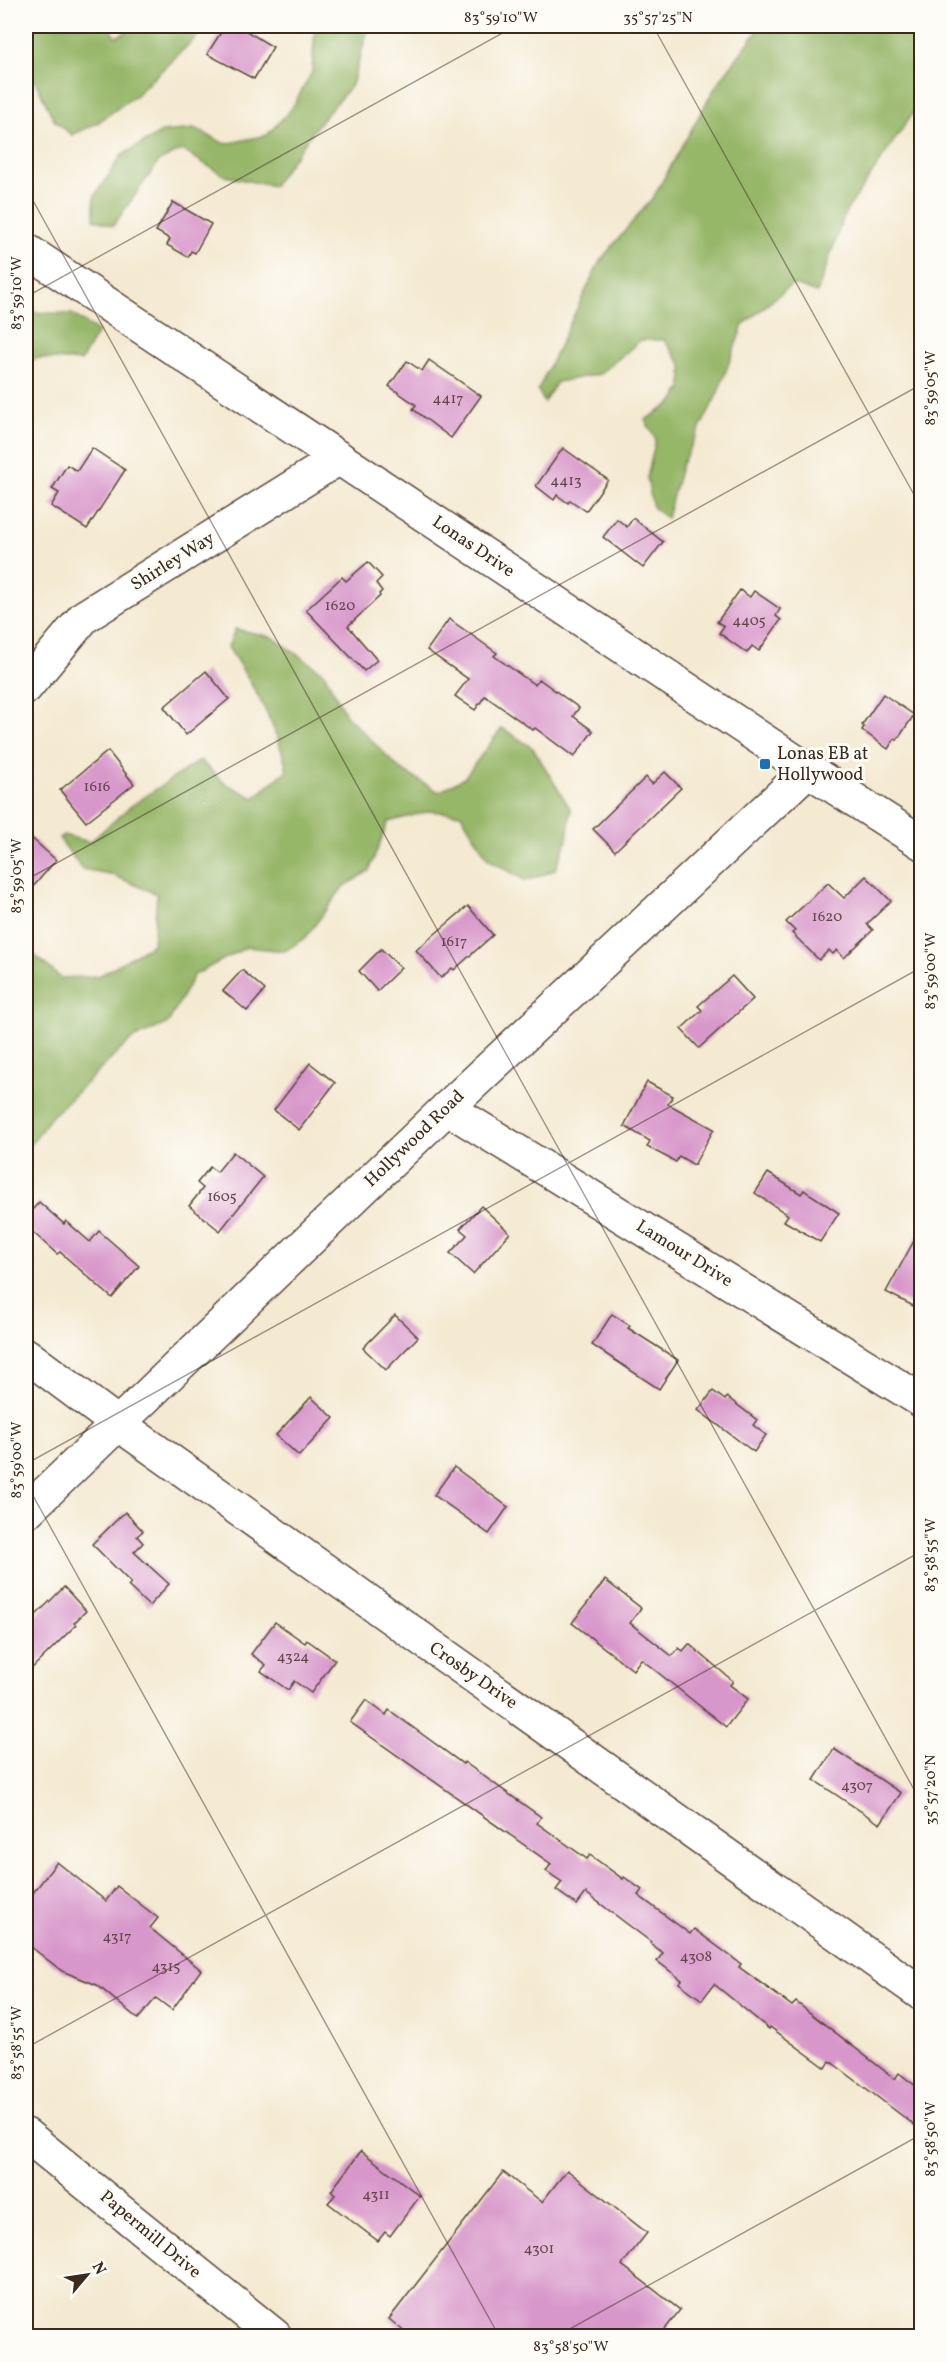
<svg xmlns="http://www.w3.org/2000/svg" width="947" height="2362" font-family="Vollkorn,serif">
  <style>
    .forest { fill: #96b668; stroke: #687043; stroke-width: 1.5 }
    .building { fill: #d897ca }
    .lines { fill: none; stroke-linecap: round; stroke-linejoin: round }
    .minor-casing { stroke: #574739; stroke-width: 36 }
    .major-casing { stroke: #574739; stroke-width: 36 }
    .minor { stroke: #fff; stroke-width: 33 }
    .major { stroke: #fff; stroke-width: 33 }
    .ticks { fill: none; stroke: #3b2a1e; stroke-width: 1.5; stroke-opacity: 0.45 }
    .poi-dot { fill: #1f6fb2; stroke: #fdfcf7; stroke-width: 2 }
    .labels { text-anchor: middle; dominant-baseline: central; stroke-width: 6; stroke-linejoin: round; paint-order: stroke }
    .number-label { font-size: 15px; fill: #624549 }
    .street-label { font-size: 18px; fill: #3b2a1e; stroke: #fdfcf7 }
    .poi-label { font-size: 18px; fill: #3b2a1e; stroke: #fdfcf7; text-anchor: start }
    .neatline { fill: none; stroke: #3b2a1e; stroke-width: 2 }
    .ticks-label { font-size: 15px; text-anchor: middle; fill: #3b2a1e }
  </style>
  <rect width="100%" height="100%" fill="#fdfcf7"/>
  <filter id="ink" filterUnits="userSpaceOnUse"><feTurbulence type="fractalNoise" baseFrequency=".0167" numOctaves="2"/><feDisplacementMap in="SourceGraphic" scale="12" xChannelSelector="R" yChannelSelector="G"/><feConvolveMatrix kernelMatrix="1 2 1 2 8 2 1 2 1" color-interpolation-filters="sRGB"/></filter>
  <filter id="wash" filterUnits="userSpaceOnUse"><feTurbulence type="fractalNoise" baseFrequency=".008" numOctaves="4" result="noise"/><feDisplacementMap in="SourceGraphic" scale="24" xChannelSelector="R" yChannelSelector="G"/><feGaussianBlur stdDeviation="1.35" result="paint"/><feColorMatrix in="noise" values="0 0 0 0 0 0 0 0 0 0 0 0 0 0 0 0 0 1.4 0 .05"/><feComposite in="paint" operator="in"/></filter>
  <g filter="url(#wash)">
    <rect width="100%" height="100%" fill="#f4e9d1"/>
    <!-- forest -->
    <g class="forest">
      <path d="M26 26H109L116 37 138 26H208L136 95 97 123 72 135 54 120 36 83 26 69Z"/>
      <path d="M315 26H369L352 85 316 127 273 186 225 176 182 150 159 161 113 226 94 219V197L122 155 162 132 196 129 225 144 267 135 292 108 312 72Z"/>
      <path d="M761 26H921V101L845 213 817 293 792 284 743 325 717 395 681 466 667 518 653 508 647 478 656 439 645 420 672 403 682 388V365L664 340H641L600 374 557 382 544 402 538 390 600 261 654 196 716 86Z"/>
      <path d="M26 312 72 314 98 332 81 361 38 358 26 362Z"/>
      <path d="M235 629 272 637 324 673 346 715 401 770 439 792 464 778 502 728 533 748 571 810 567 840 555 870 526 881 488 859 461 814 430 811 388 822 369 871 343 887 306 937 285 951 247 947 194 975 168 1023 131 1040 51 1117 26 1150V948L61 978 99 976 153 944 157 894 110 874 82 869 59 838 63 835 90 842 131 806 200 760 223 782 254 798 287 770C277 725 253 685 228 647Z"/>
    </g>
    <g id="blocks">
      <!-- building -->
      <g class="building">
        <path d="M225 26H238L273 47 254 79 207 54Z"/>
        <path d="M173 202 211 224 195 253 191 251 188 257 167 245 170 239 156 231Z"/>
        <path d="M429 360 481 396 451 438 413 409 416 405 389 386 407 361 422 371Z"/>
        <path d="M92 448 125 470 87 529 51 506 59 493 52 489 67 465 77 471Z"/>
        <path d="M563 448 608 480 586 511 570 500 568 503 557 495 554 500 536 486Z"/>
        <path d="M633 518 663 542 643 568 603 537 617 519 627 527Z"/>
        <path d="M368 562 382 577 376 583 382 591 379 594 380 596 348 626 377 660 364 671 306 610 342 577 346 581Z"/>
        <path d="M740 590 750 597 754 591 780 609 776 616 781 620 759 651 752 646 747 653 719 633 724 626 717 622Z"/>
        <path d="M449 619 497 653 494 656 535 685 539 679 579 708 573 716 593 731 574 757 535 728 533 730 485 696 475 710 455 696 468 679 427 650Z"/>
        <path d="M206 671 229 699 186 735 164 707Z"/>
        <path d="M883 694 914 715 897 740 895 738 888 749 862 730 864 727 862 725Z"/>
        <path d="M108 751 134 784 86 822 60 790Z"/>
        <path d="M665 772 681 788 615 851 593 829 646 777 652 784Z"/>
        <path d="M26 833 56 860 26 895Z"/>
        <path d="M866 876 891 901 867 924 873 930 844 958 837 950 833 954 829 950 819 960 792 933 795 931 786 922 828 883 844 898Z"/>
        <path d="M468 906 493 935 454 970 452 968 441 978 416 950Z"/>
        <path d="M381 949 401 968 377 991 359 971Z"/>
        <path d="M242 970 265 990 247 1011 223 991Z"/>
        <path d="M732 976 753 999 699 1048 681 1029 702 1010 698 1006Z"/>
        <path d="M310 1063 335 1083 299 1130 274 1110Z"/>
        <path d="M647 1082 673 1096 668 1104 714 1129 694 1165 679 1156 676 1162 647 1147 650 1141 624 1126Z"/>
        <path d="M233 1152 263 1177 220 1231 189 1206 203 1188 197 1183 210 1167 217 1172Z"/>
        <path d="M768 1173 801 1194 804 1190 839 1213 820 1242 784 1221 788 1215 755 1193Z"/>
        <path d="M39 1202 64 1224 66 1221 90 1242 99 1231 139 1266 112 1298 60 1252 57 1254 26 1226V1217Z"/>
        <path d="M481 1206 510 1233 473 1274 450 1253 467 1235 460 1229Z"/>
        <path d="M921 1228V1310L886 1292Z"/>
        <path d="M612 1314 630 1326 628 1328 678 1360 659 1389 592 1345Z"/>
        <path d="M395 1315 418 1337 386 1370 363 1348Z"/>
        <path d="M713 1391 725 1400 727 1397 757 1420 753 1425 766 1435 754 1452 698 1410Z"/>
        <path d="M311 1397 334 1418 299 1456 276 1435Z"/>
        <path d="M454 1467 508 1507 489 1534 434 1495Z"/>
        <path d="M125 1512 143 1531 137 1536 143 1543 134 1552 169 1584 149 1606 128 1586 131 1583 92 1544Z"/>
        <path d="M605 1580 641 1608 630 1623 672 1656 679 1648 683 1651 689 1644 733 1681 730 1685 748 1699 726 1727 641 1659 633 1670 572 1623Z"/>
        <path d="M64 1587 86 1611 74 1623 76 1625 26 1674V1625Z"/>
        <path d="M275 1622 305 1643 307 1640 335 1660 311 1693 294 1681 288 1690 261 1671 266 1665 251 1654Z"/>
        <path d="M366 1700 386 1715 389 1710 463 1764 464 1762 541 1817 537 1823 587 1859 590 1855 623 1879 624 1877 642 1890 638 1895 690 1934 694 1929 741 1964 739 1967 792 2006 796 2002 895 2079 899 2073 921 2090V2130L830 2061 826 2068 770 2027 769 2029 714 1984 702 2000 679 1983 682 1980 657 1961 663 1953 650 1943 651 1942 586 1893 577 1905 556 1890 562 1882 546 1871 551 1864 350 1722Z"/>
        <path d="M834 1749 901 1793 880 1824 814 1780Z"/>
        <path d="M57 1862 106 1901 117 1886 158 1918 150 1928 201 1970 172 2010 156 1998 138 2019 97 1985 62 1971 26 1943V1902Z"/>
        <path d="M361 2151 420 2196 390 2236 385 2232 378 2241 328 2203 335 2195 331 2191Z"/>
        <path d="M567 2170 647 2233 622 2265 680 2310 659 2337H411L389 2319 503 2172 542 2202Z"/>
      </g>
    </g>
  </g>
  <g filter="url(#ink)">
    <use href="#blocks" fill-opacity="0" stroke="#574739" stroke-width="1.5"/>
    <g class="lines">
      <!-- minor casing -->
      <g class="minor-casing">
        <g id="minor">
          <path d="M26 250 808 770 922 843"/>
          <path d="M26 687 84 617 339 458"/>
          <path d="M447 1108 922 1401"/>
          <path d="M26 1355 117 1423 922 1994"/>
          <path d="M26 1512 447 1108 808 770"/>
        </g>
      </g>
      <!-- major casing -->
      <g class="major-casing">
        <path id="major" d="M26 2135 275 2336"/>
      </g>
      <!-- minor -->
      <use href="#minor" class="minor"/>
      <!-- major -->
      <use href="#major" class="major"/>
    </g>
  </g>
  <!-- ticks -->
  <path class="ticks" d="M653 26 922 509M26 188 922 1804M26 297 515 26M26 880 922 384M26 1464 922 967M26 1483 499 2336M26 2048 922 1551M557 2336 922 2134"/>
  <!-- markers -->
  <rect class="poi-dot" x="759" y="758" width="12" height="12" rx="3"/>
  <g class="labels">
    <!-- number labels -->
    <g class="number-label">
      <text x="448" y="399">4417</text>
      <text x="566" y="481">4413</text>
      <text x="340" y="606">1620</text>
      <text x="749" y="621">4405</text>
      <text x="97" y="787">1616</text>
      <text x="827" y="917">1620</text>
      <text x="454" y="942">1617</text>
      <text x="222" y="1197">1605</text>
      <text x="293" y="1657">4324</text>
      <text x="857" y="1786">4307</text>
      <text x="117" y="1937">4317</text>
      <text x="696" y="1957">4308</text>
      <text x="166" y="1967">4315</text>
      <text x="376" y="2195">4311</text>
      <text x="539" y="2249">4301</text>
    </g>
    <!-- street labels -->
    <g class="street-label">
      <text transform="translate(473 547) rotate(34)">Lonas Drive</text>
      <text transform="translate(173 562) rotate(-32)">Shirley Way</text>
      <text transform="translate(415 1139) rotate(-44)">Hollywood Road</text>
      <text transform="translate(684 1254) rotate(32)">Lamour Drive</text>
      <text transform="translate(473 1676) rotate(35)">Crosby Drive</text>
      <text transform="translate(150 2235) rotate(40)">Papermill Drive</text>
    </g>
    <!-- poi labels -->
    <g class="poi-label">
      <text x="777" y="754">Lonas EB at<tspan x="777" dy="21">Hollywood</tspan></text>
    </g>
  </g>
  <!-- margin -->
  <rect width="947" height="2362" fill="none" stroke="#fdfcf7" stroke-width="66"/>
  <!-- north arrow -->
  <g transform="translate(87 2275) rotate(61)" stroke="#fdfcf7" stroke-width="4.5" paint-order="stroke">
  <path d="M0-4.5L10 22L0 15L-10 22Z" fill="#3b2a1e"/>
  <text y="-9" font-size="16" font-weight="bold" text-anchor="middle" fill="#3b2a1e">N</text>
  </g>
  <rect x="33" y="33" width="881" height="2296" class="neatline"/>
  <g class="ticks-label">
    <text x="501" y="22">83°59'10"W</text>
    <text x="658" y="22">35°57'25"N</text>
    <text transform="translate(16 293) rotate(-90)" y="5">83°59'10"W</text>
    <text transform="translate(930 388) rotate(-90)" y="5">83°59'05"W</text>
    <text transform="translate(16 876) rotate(-90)" y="5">83°59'05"W</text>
    <text transform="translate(930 971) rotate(-90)" y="5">83°59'00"W</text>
    <text transform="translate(16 1460) rotate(-90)" y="5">83°59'00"W</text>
    <text transform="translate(930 1555) rotate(-90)" y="5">83°58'55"W</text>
    <text transform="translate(930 1790) rotate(-90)" y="5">35°57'20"N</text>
    <text transform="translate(16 2043) rotate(-90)" y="5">83°58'55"W</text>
    <text transform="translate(930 2139) rotate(-90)" y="5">83°58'50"W</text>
    <text x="571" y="2351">83°58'50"W</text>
  </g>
</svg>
